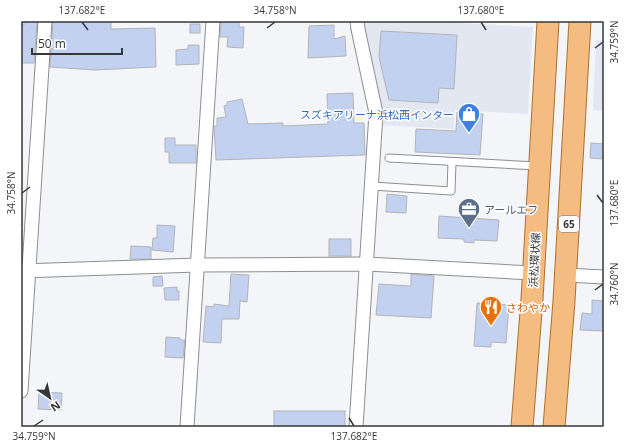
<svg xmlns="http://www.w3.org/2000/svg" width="625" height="448" font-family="'Open Sans','Noto Sans JP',sans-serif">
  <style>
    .built { fill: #e2e7f1 }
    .building { fill: #c3d1f0; stroke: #b3b4b8 }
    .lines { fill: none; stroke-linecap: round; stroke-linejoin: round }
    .service-casing { stroke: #8c8e91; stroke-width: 9 }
    .minor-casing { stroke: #8c8e91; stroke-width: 15 }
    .primary-casing { stroke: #ad7130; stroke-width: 23 }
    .service { stroke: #fff; stroke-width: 7 }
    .minor { stroke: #fff; stroke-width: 13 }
    .primary { stroke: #f4bc80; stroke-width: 21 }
    .ticks { fill: none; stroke: #363738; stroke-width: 1.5 }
    .labels { text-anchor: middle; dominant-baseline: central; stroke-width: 3; stroke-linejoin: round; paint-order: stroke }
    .shield { fill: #fff; stroke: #727374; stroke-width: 1 }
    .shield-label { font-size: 10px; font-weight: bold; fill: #363738 }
    .shop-label { font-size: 11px; fill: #366cbe; stroke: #fff; text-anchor: end }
    .service-label { font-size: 11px; fill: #4e5e75; stroke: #fff; text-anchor: start }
    .street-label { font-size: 11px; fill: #363738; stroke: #fff }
    .food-label { font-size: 11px; fill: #c56008; stroke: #fff; text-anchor: start }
    .neatline { fill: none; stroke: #363738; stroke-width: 1.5 }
    .ticks-label { font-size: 10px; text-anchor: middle; fill: #363738 }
  </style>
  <rect width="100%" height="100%" fill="#f4f5f9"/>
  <!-- built -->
  <g class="built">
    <path d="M362 21H421L533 27 528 114 455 110 454 129 380 125Z"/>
    <path d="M596 40 604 41V111L593 110Z"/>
  </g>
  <!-- building -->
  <g class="building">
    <path d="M24 21H37L34 63H21V24L24 25Z"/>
    <path d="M53 21H111V29L155 28 156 67 95 70 50 67Z"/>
    <path d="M221 21H239V27H244L243 48 227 47 228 37H220Z"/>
    <rect x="190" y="24" width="10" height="9"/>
    <path d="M334 25V39L345 36 346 56 308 58 309 26Z"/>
    <path d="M381 31 457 35 454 89 439 88 438 103 389 100 379 57Z"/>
    <path d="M188 45H199V64L176 65V50L188 49Z"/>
    <path d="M353 93 354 123H364L365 155 216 160 214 126H217V118L226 117 224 106 227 105V102L242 99 248 124 283 123V126L328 124 327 94Z"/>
    <path d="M457 112 483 114 480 155 415 152 416 129 456 131Z"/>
    <path d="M165 138H175V145H196V163H169V152H165Z"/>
    <path d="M591 143 604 144V159L590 158Z"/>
    <path d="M387 194 407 196 406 213 386 212Z"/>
    <path d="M439 216 499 220 497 241 474 240V243L464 242V239L438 238Z"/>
    <path d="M157 225 175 226 173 252 152 250 153 238H157Z"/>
    <rect x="329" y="239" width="22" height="17"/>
    <path d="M131 246 151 247V259H130Z"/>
    <path d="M231 274 249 275 247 302 240 301 239 319H222L221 343 203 342 206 306 214 307V304L229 306Z"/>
    <path d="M411 274 434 276 431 318 376 315 379 284 411 286Z"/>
    <path d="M162 276 163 286H153V277Z"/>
    <path d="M177 287V291H179V300H165L164 288Z"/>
    <path d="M592 300 604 301V331L580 330 582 313 592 314Z"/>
    <path d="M477 303 509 305 506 343 491 342V347L474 346Z"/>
    <path d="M166 337 180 338V340H185L183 358 165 357Z"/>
    <path d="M39 392 62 393 61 410 38 409Z"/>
    <rect x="274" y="411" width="71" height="16"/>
  </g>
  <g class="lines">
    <!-- service casing -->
    <g class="service-casing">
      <g id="service">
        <path d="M389 158 537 166"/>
        <path d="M372 186 451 191 452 162"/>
      </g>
    </g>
    <!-- minor casing -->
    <g class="minor-casing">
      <g id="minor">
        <path d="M21 271 197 265 367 264 533 273"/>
        <path d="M566 275 604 277"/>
        <path d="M21 391 45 21"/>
        <path d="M187 427 213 21"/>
        <path d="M356 427 376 113 358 29 357 21"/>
      </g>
    </g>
    <!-- primary casing -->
    <g class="primary-casing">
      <g id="primary">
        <path d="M522 427 532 299 548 21"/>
        <path d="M554 427 564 301 580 21"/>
      </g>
    </g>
    <!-- service -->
    <use href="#service" class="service"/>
    <!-- minor -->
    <use href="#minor" class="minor"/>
    <!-- primary -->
    <use href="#primary" class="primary"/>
  </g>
  <!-- ticks -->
  <path class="ticks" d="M82 22 88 30M481 22 486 30M267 28 275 22M595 48 603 42M22 193 30 187M597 195 603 203M595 290 603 284M349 418 354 426M34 426 43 420"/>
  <!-- icons -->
  <defs>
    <g id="shop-pin" transform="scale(1.15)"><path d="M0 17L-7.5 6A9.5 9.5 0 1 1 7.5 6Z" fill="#3f7fe0" stroke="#fff"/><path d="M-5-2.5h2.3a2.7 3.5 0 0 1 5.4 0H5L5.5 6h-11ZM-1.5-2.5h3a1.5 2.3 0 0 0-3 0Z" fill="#fff"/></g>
    <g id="office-pin" transform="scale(1.15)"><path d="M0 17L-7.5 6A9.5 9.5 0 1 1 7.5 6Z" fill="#5c6f8a" stroke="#fff"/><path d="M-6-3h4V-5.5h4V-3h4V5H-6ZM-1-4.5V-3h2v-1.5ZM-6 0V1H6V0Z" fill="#fff"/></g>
    <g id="restaurant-pin" transform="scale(1.15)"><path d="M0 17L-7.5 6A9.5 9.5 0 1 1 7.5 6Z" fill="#e8710a" stroke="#fff"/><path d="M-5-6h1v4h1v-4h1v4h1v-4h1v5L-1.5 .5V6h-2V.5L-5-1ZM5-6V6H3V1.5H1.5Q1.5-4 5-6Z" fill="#fff"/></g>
  </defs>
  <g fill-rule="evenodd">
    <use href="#shop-pin" x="469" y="114"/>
    <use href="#office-pin" x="469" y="209"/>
    <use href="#restaurant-pin" x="491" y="307"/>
  </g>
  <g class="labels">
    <!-- shield labels -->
    <rect class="shield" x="559" y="216" width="20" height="16" rx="3"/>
    <g class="shield-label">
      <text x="569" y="224">65</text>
    </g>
    <!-- shop labels -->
    <g class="shop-label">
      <text x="454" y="114">スズキアリーナ浜松西インター</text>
    </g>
    <!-- service labels -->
    <g class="service-label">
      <text x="484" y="209">アールエフ</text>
    </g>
    <!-- street labels -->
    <g class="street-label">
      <text transform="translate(534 260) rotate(-87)">浜松環状線</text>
    </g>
    <!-- food labels -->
    <g class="food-label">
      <text x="506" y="307">さわやか</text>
    </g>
  </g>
  <!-- border -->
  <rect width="625" height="448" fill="none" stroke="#ffffff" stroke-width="44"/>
  <!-- north arrow -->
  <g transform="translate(50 398) rotate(146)" stroke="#ffffff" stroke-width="3" paint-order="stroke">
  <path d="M0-3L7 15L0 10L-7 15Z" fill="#363738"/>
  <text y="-6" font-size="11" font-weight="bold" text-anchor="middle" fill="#363738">N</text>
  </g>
  <!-- scale -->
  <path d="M32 48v6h90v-6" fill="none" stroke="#363738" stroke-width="2"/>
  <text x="38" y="48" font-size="12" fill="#363738" stroke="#ffffff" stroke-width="3" paint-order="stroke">50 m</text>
  <rect x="22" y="22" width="581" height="404" class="neatline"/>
  <g class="ticks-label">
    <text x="82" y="14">137.682°E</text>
    <text x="275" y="14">34.758°N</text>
    <text x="481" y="14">137.680°E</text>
    <text transform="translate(614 42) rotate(-90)" y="4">34.759°N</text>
    <text transform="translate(11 193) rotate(-90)" y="4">34.758°N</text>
    <text transform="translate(614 203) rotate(-90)" y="4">137.680°E</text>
    <text transform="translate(614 284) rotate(-90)" y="4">34.760°N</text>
    <text x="34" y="440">34.759°N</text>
    <text x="354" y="440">137.682°E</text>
  </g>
</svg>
